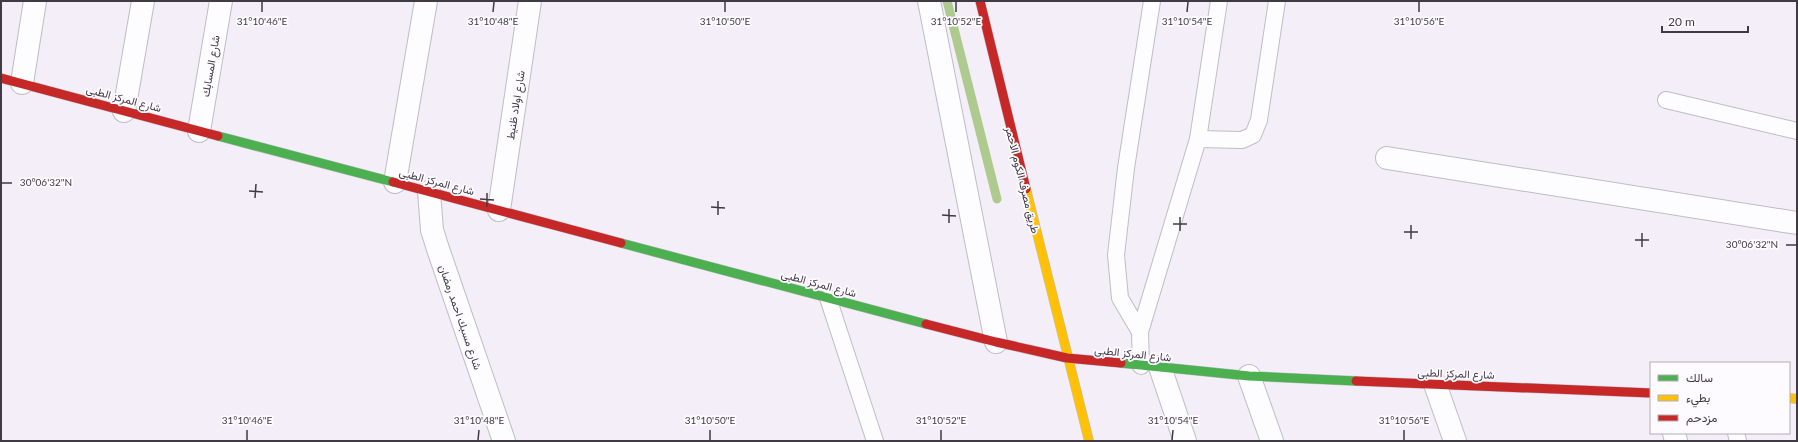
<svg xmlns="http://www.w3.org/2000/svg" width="1798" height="442" font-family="Lato,Vazirmatn,sans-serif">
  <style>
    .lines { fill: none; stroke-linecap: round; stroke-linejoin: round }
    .stream { stroke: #aeca8e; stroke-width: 9 }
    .lane-casing { stroke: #c0bcc4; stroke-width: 18 }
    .street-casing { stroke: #c0bcc4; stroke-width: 24 }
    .fast-casing { stroke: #c0bcc4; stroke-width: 10 }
    .slow-casing { stroke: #c0bcc4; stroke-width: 10 }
    .jam-casing { stroke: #c0bcc4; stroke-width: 10 }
    .lane { stroke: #fdfcfe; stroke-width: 16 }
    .street { stroke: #fdfcfe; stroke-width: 22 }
    .fast { stroke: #4caf50; stroke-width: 9 }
    .slow { stroke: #ffc107; stroke-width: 9 }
    .jam { stroke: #c62828; stroke-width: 9 }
    .ticks { fill: none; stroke: #3f3a43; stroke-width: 1.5 }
    .labels { text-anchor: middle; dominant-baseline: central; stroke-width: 3.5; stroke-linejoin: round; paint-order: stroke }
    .street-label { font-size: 11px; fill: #3f3a43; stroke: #fdfbff }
    .ticks-label { font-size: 10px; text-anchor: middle; fill: #3f3a43; stroke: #fdfbff; stroke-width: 3.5; stroke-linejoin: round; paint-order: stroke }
  </style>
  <rect width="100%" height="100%" fill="#f3eef8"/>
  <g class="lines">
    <!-- stream -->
    <path class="stream" d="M947 1 997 199"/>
    <!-- lane casing -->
    <g class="lane-casing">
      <g id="lane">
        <path d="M1666 100 1797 131"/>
        <path d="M1198 139 1242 140 1253 135 1259 120 1277 1"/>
        <path d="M828 298 875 441"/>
        <path d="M1140 332 1120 298 1116 255 1126 168 1152 1"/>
        <path d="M1141 366 1140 332 1198 139 1219 1"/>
        <path d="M1736 433 1738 441"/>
      </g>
    </g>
    <!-- street casing -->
    <g class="street-casing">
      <g id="street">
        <path d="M929 1 996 342"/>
        <path d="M22 83 35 1"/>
        <path d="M124 111 143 1"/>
        <path d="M199 131 221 1"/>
        <path d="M1387 158 1797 223"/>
        <path d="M395 182 426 1"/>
        <path d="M429 192 432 230 438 249 504 441"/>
        <path d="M499 210 530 1"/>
        <path d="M1160 367 1185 441"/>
        <path d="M1249 376 1272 441"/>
        <path d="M1435 384 1455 441"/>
        <path d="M1674 433 1676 441"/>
      </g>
    </g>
    <!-- fast casing -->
    <g class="fast-casing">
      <g id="fast">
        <path d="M218 136 393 182"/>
        <path d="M621 243 926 324"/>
        <path d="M1121 363 1249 376 1356 381"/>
      </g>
    </g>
    <!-- slow casing -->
    <g class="slow-casing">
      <g id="slow">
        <path d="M1026 189 1089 441"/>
        <path d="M1789 398 1797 399"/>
      </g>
    </g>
    <!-- jam casing -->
    <g class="jam-casing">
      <g id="jam">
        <path d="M980 1 1026 189"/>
        <path d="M1 78 218 136"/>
        <path d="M393 182 621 243"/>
        <path d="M926 324 996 342 1067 358 1121 363"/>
        <path d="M1356 381 1651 393"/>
      </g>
    </g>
    <!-- lane -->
    <use href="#lane" class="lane"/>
    <!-- street -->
    <use href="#street" class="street"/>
    <!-- fast -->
    <use href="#fast" class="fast"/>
    <!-- slow -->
    <use href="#slow" class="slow"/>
    <!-- jam -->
    <use href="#jam" class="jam"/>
  </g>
  <!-- ticks -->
  <path class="ticks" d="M262 12V2M493 12 494 2M725 12V2M956 12V2M1187 12 1188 2M1419 12V2M2 183H12M249 191 263 192M255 198 256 184M480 199 494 200M487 207V193M711 207 725 208M718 215V201M942 215 956 216M949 223V209M1173 224H1187M1180 231V217M1404 232H1418M1411 239V225M1635 240H1649M1786 245H1796M1642 247V233M247 440V430M478 440 479 430M710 440V430M941 440V430M1172 440 1173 430M1404 440V430"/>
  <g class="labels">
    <!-- street labels -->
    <g class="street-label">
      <text transform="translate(210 66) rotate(-80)">شارع المسابك</text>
      <text transform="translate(124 98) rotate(15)">شارع المركز الطبى</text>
      <text transform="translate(515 105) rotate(-81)">شارع اولاد ظنيط</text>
      <text transform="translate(1023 180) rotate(76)">طريق مصرف الكوم الاحمر</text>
      <text transform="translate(437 181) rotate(15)">شارع المركز الطبى</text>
      <text transform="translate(819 283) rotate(15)">شارع المركز الطبى</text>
      <text transform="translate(461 317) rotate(71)">شارع مسبك احمد رمضان</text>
      <text transform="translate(1133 353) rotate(6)">شارع المركز الطبى</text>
      <text transform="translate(1456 373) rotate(2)">شارع المركز الطبى</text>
    </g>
  </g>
  <g class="ticks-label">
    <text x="262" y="25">31°10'46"E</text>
    <text x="493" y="25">31°10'48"E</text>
    <text x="725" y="25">31°10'50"E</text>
    <text x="956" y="25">31°10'52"E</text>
    <text x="1187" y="25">31°10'54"E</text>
    <text x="1419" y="25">31°10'56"E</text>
    <text x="46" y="186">30°06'32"N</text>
    <text x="1752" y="248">30°06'32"N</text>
    <text x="247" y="424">31°10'46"E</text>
    <text x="479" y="424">31°10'48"E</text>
    <text x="710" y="424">31°10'50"E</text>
    <text x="941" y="424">31°10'52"E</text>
    <text x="1173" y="424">31°10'54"E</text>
    <text x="1404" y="424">31°10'56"E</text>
  </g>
  <!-- border -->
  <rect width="1798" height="442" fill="none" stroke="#3f3a43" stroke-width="4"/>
  <!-- legend -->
  <rect x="1650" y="362" width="140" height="72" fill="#fdfbff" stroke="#b1aeb4"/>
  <rect x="1658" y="375" width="20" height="6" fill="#4caf50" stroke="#b1aeb4"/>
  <text x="1686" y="382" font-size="12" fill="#3f3a43">سالك</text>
  <rect x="1658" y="395" width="20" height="6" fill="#ffc107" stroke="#b1aeb4"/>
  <text x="1686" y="402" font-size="12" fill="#3f3a43">بطيء</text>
  <rect x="1658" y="415" width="20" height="6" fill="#c62828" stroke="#b1aeb4"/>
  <text x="1686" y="422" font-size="12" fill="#3f3a43">مزدحم</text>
  <!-- scale -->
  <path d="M1662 26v6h86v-6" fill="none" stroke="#3f3a43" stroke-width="2"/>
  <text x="1668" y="26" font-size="12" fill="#3f3a43" stroke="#fdfbff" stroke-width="3" paint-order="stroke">20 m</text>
</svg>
